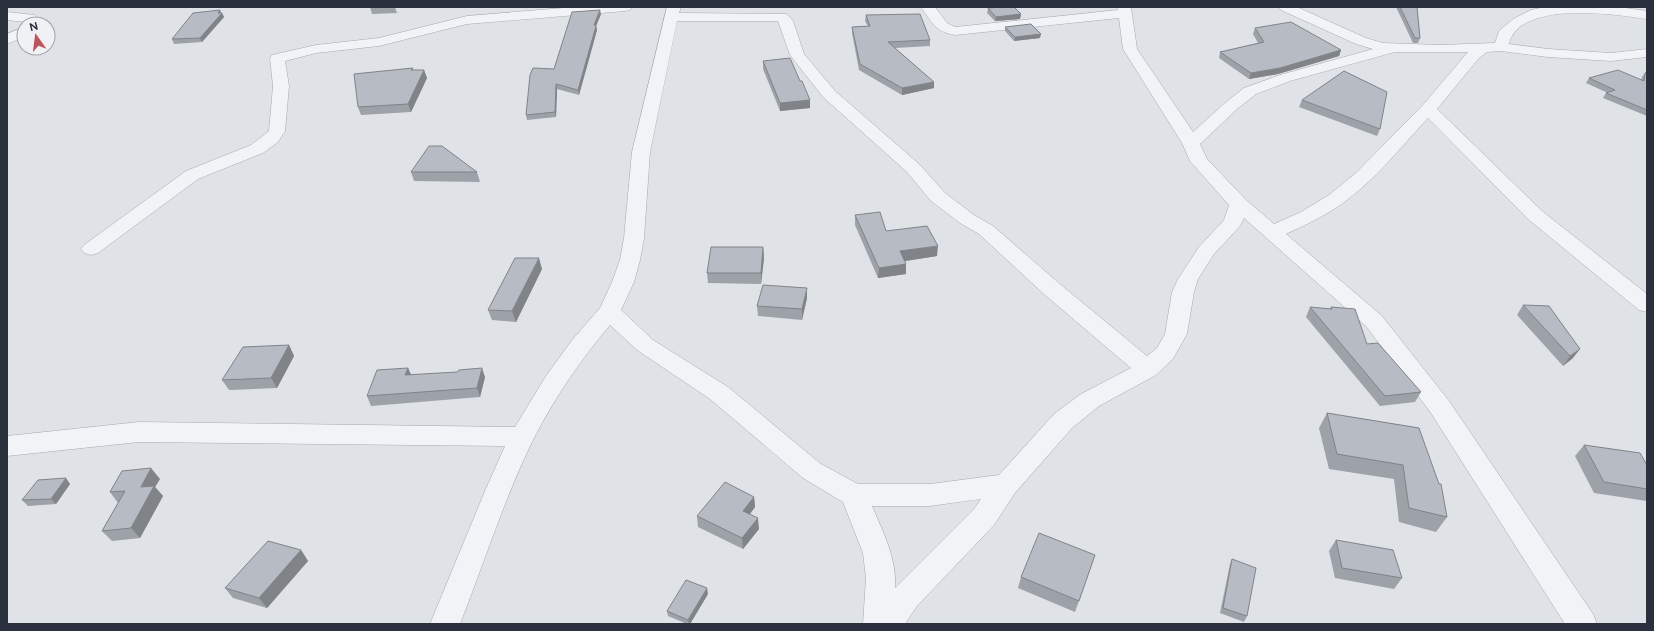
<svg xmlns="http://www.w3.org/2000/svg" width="1654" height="631" font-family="Figtree,sans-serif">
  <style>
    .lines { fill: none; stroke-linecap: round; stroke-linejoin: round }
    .minor-casing { stroke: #a5a9b0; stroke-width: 1 }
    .minor { fill: #f2f3f6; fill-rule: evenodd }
    .wall { fill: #9da1a8 }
    .shaded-wall { fill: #808388 }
    .building { fill: #b7bbc3; stroke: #808388 }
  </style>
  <rect width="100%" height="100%" fill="#dfe2e7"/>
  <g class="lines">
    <!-- minor casing -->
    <g class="minor-casing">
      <g id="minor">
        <path d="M576 7H632L630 10 625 11 467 24 379 46 316 53 285 61 289 86 285 131 278 142 263 153 198 179 98 253 91 255 84 253 81 249 84 245 186 171 251 145 269 131 273 86 270 58 272 55 316 45 379 38 467 16Z"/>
        <path d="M667 7H681L679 13 787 14 793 21 804 54 835 91 919 164 945 193 974 215 993 226 1061 285 1147 356 1157 348 1165 334 1172 292 1178 279 1199 247 1224 220 1229 205 1190 161 1182 143 1123 49 1119 18 955 35C935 32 932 22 921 7H935L947 23 955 27 1118 10 1117 7H1131L1137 49 1193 132 1225 103 1244 88 1280 75 1373 49 1356 44 1281 10 1279 7H1297L1366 38 1383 43 1440 45 1495 43 1499 31 1513 19 1531 10 1545 7H1619L1647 11V19C1614 14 1519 0 1509 44L1548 49 1611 53 1647 49V57L1611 61 1548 57 1501 51 1487 52 1479 58 1437 109 1542 211 1647 294V312L1639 310 1528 219 1428 118C1401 147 1375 180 1343 203 1325 216 1305 225 1286 234L1382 316 1449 401 1593 614 1597 624H1565L1431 413 1366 326 1244 218 1240 226 1214 254 1198 279 1194 292 1187 334 1173 359 1156 375 1099 406 1072 428 1015 493 994 525 917 606 905 624H863L866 578 863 553 843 502 803 478 710 399 637 350 610 325C581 359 555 397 534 438 505 496 484 563 460 624H430L485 491 505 446 139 442 7 456V436L139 422 515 427 546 376 573 339 600 308 612 282 620 260 624 238 632 152ZM677 21H778L790 55 823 97 907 172 931 201 960 223 979 234 1045 295 1131 368 1081 394 1054 414 999 475 930 484H858L821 464 728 387 653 340 621 310 634 282 640 260 644 238 650 152ZM1395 52H1468L1422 106 1356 173 1329 195 1301 212 1274 224 1246 200 1207 159 1200 144 1237 109 1256 94 1290 81ZM981 499 974 509 895 588C897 559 883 532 872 506H930Z"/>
        <path d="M7 12 35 15 40 24H26L25 22 7 20Z"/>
        <path d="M24 27V37L7 44V34Z"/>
      </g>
    </g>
    <!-- minor -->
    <use href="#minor" class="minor"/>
  </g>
  <!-- wall -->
  <g class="wall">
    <path d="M370 7H395L397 13 372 14Z"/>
    <path d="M1396 7H1417L1420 38 1418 43H1413Z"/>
    <path d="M988 8 1021 14 1020 19 995 21 987 13Z"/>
    <path d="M220 10 221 13H222L224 17 202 42 174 44 172 39Z"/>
    <path d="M601 14 596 26 597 30 579 95 557 89 556 117 527 120 526 115 554 69Z"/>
    <path d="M866 15 930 40V46L895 48 934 82V88L902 95 859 70 852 33V27L868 26 865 21Z"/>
    <path d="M1005 27 1040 38 1014 41 1005 31Z"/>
    <path d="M1255 28 1341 50 1339 56 1278 74 1249 79 1219 58 1220 52 1258 43 1253 34Z"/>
    <path d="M763 61 800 81 810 100V108L780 111 763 69Z"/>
    <path d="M413 68V70H424L427 78 411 112 361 115 358 107Z"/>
    <path d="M1647 72V116L1603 98 1606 93H1608L1586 83 1589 78 1641 80 1642 77 1645 73Z"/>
    <path d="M1302 100 1380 129 1377 136 1299 107Z"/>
    <path d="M411 172H477L480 182 414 181Z"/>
    <path d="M855 215 886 231 937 256 905 261 906 274 878 278 855 225Z"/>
    <path d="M763 247 764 258 761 284 708 283 707 273Z"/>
    <path d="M542 269 516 322 492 320 488 310Z"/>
    <path d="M807 298 802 320 758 316 757 306Z"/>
    <path d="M1523 305 1573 358 1563 366 1517 315Z"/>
    <path d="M1310 307 1330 309 1331 307 1367 344 1421 392 1415 402 1380 406 1306 317Z"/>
    <path d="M289 345 294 356 277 388 229 390 222 380Z"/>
    <path d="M408 368 411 375 485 377 480 397 371 406 367 396Z"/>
    <path d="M1327 413 1419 428 1447 517 1436 532 1399 522 1394 479 1329 469 1319 428Z"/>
    <path d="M1584 445 1647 489V501L1594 493 1575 456Z"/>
    <path d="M160 479 155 487 163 496 140 538 112 541 102 531 118 503 110 492Z"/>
    <path d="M70 484 56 504 28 506 22 500Z"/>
    <path d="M754 497 755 507 750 514 759 529 743 549 698 527 697 516Z"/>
    <path d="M1336 540 1402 578 1394 589 1335 578 1329 551Z"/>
    <path d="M301 550 308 561 267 608 233 598 225 588Z"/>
    <path d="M1095 555 1075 612 1018 588 1021 577Z"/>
    <path d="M1232 559 1247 616 1244 622 1220 613 1230 564Z"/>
    <path d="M708 594 690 624H687L668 616 667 611Z"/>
  </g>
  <!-- shaded-wall -->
  <g class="shaded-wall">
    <path d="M220 10 221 14 222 13 224 17 202 42 200 38Z"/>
    <path d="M600 10 601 14 596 26 597 30 579 95 578 90 594 25Z"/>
    <path d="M1021 14 1020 19 995 21 996 17Z"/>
    <path d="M1041 34 1040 38 1014 41 1015 37Z"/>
    <path d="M1341 50 1339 56 1278 74 1249 79 1251 73Z"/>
    <path d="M424 70 427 78 411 112 408 104Z"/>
    <path d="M934 82V88L902 95V88Z"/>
    <path d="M556 84 557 89 556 117 555 112Z"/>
    <path d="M810 100V108L780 111V103Z"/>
    <path d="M938 246 937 256 899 262 900 251Z"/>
    <path d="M763 247 764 258 761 284V273Z"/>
    <path d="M539 258 542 269 516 322 512 311Z"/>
    <path d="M906 264V274L878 278 879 268Z"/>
    <path d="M807 288V298L802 320V309Z"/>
    <path d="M289 345 294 356 277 388 271 378Z"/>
    <path d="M1580 349 1573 358 1563 366 1570 356Z"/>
    <path d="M408 368 412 377 405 375Z"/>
    <path d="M482 368 485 377 480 397 477 388Z"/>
    <path d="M151 468 160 479 155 487 163 496 140 538 131 528 141 487Z"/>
    <path d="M66 478 70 484 56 504 51 499Z"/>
    <path d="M754 497 755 507 744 522 743 511Z"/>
    <path d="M758 518 759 529 743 549 742 538Z"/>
    <path d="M301 550 308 561 267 608 259 598Z"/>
    <path d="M707 588 708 594 690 624H689L688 620Z"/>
  </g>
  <!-- building -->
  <g class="building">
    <path d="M1001 7H1014L1021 14 996 17 988 8Z"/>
    <path d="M1400 7H1417L1420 38H1415Z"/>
    <path d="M220 10 218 13H222L200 38 172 39 193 13Z"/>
    <path d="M600 10 594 25 596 26 578 90 556 84 555 112 526 115 530 75 533 68 554 69 572 12Z"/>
    <path d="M920 14 930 40 888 42 934 82 902 88 860 64 852 27 870 26 866 15Z"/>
    <path d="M1291 22 1341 50 1280 68 1251 73 1220 52 1264 42 1255 28Z"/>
    <path d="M1031 24 1041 34 1015 37 1005 27Z"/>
    <path d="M790 58 800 81H802L810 100 780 103 763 61Z"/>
    <path d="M413 68 411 70H424L408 104 358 107 354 74Z"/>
    <path d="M1618 70 1644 81 1645 73 1647 72V110L1606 93 1615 90 1589 78Z"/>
    <path d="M1344 71 1387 92 1380 129 1302 100Z"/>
    <path d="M429 146H442L477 172H411Z"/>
    <path d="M880 212 886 231 927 226 938 246 900 251 906 264 879 268 855 215Z"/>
    <path d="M711 247H763L761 273H707Z"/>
    <path d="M515 258H539L512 311 488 310Z"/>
    <path d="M763 285 807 288 802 309 757 306Z"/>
    <path d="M1523 305 1549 306 1580 349 1570 356Z"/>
    <path d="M1310 307 1332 309 1331 307 1355 309 1367 344 1378 343 1421 392 1385 396Z"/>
    <path d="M289 345 271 378 222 380 243 347Z"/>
    <path d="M408 368 405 375 457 372 459 370 482 368 477 388 367 396 377 370Z"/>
    <path d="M1327 413 1419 428 1439 484H1441L1447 517 1409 508 1403 465 1337 454Z"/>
    <path d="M1584 445 1640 453 1647 465V489L1604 482Z"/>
    <path d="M151 468 141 487 154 486 131 528 102 531 125 491 110 492 122 471Z"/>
    <path d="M66 478 51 499 22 500 38 480Z"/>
    <path d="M725 482 754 497 743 511 758 518 742 538 697 516Z"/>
    <path d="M1039 533 1095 555 1079 601 1021 577Z"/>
    <path d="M1336 540 1393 550 1402 578 1342 568Z"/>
    <path d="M268 541 301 550 259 598 225 588Z"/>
    <path d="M1232 559 1256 568 1247 616 1223 608Z"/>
    <path d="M686 580 707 588 688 620 667 611Z"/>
  </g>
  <!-- border -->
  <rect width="1654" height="631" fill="none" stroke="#2a303c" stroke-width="16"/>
  <!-- north arrow -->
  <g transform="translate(36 36) rotate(346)"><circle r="19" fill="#eff1f5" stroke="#a0a4ab"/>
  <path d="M0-3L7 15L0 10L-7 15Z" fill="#bf525c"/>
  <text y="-6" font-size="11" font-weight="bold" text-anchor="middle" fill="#2a303c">N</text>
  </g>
</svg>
